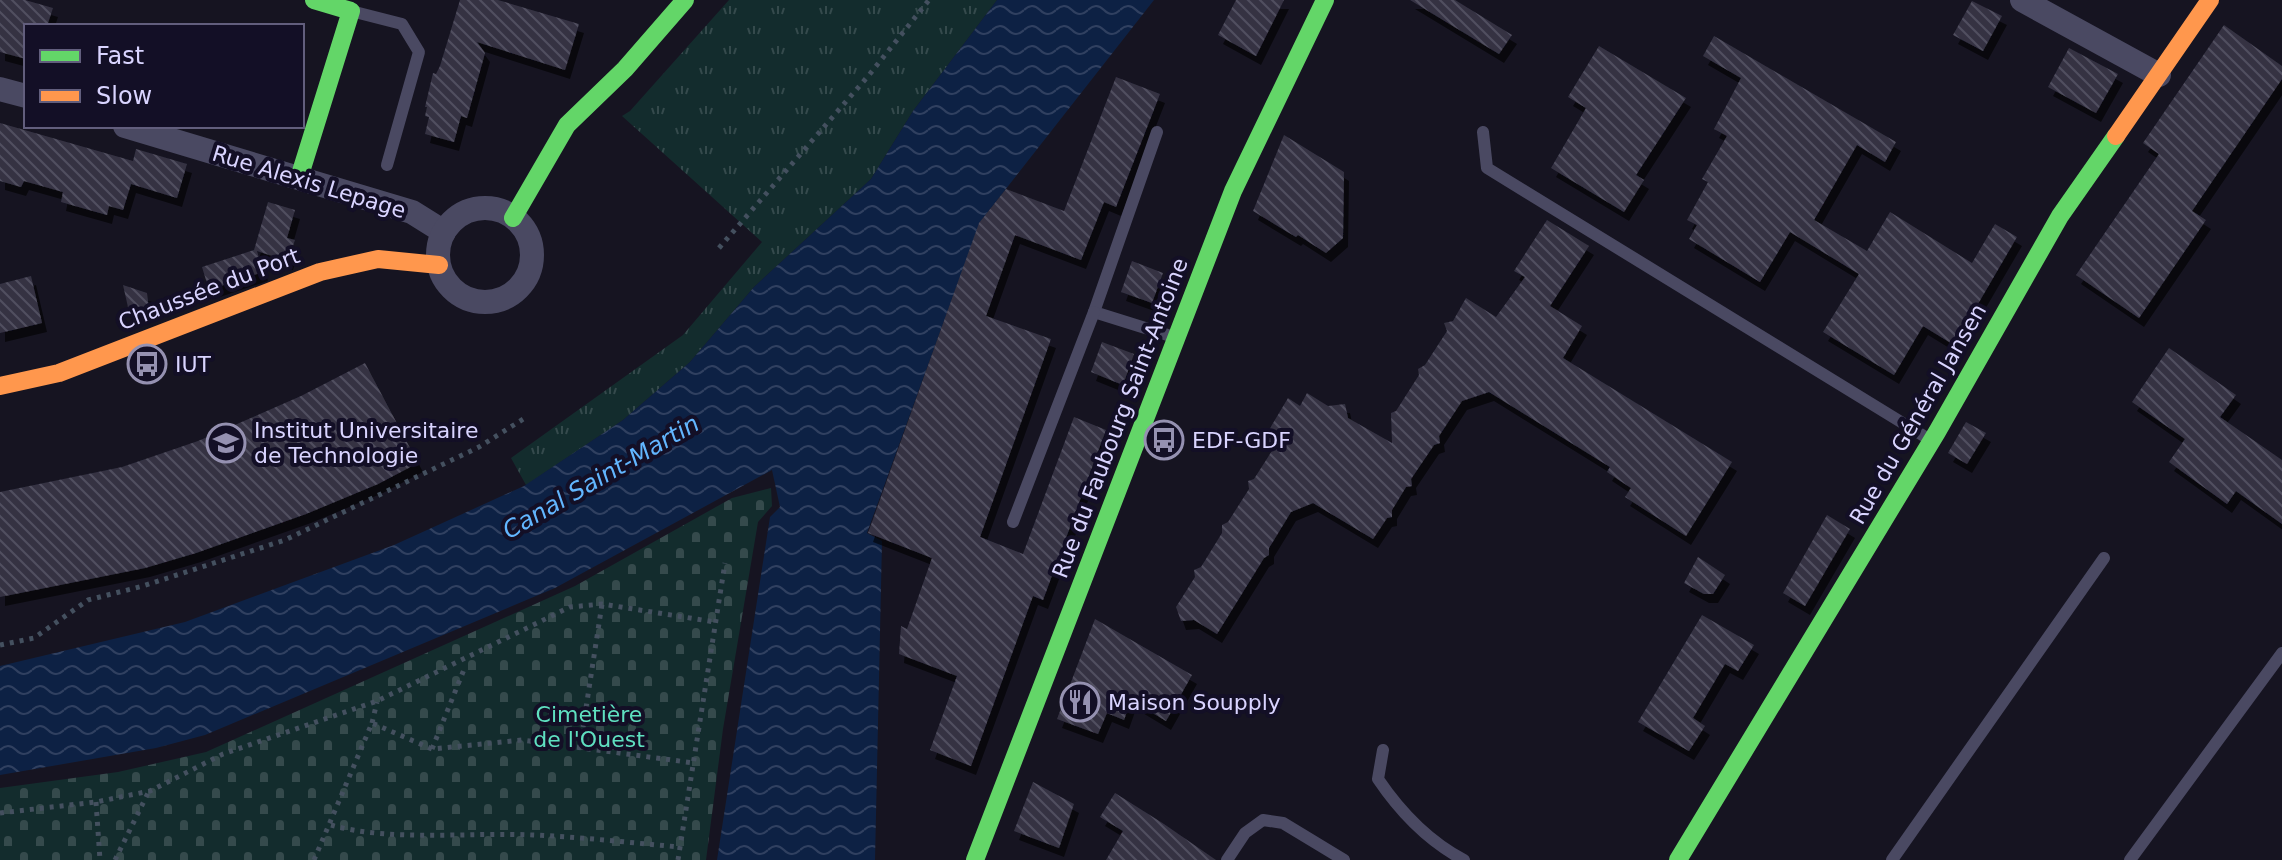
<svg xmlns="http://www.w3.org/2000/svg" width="2282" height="860" font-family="'DejaVu Sans',sans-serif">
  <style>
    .grass { fill: url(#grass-tufts) }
    .cemetery { fill: url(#cemetery-stones) }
    .water { fill: url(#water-waves) }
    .building { fill: url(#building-back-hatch); filter: url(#shadow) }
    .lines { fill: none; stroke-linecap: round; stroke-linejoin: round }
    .path { stroke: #44505f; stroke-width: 5; stroke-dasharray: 4 6; stroke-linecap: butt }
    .lane { stroke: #4a4962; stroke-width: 12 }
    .street { stroke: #4a4962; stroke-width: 24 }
    .fast { stroke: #63d668; stroke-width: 18 }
    .slow { stroke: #ff974d; stroke-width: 18 }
    .labels { text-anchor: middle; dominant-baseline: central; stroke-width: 8; stroke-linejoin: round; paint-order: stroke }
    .street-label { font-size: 22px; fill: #d9d4ff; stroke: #130f26 }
    .poi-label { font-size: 22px; fill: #d9d4ff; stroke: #130f26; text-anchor: start }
    .park-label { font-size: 22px; fill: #5fe0c0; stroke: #130f26 }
    .water-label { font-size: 24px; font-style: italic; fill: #62b6ff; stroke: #130f26 }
  </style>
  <defs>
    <pattern id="grass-tufts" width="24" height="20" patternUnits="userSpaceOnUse" patternTransform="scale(2)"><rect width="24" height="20" fill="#132c2d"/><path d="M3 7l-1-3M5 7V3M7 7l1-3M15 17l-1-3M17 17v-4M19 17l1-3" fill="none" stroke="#354a4c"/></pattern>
    <pattern id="cemetery-stones" width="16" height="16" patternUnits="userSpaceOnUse" patternTransform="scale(2)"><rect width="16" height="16" fill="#132c2d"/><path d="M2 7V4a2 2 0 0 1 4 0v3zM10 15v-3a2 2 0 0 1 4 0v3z" fill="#354a4c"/></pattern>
    <pattern id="water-waves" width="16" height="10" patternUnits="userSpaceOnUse" patternTransform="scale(2)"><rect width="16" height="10" fill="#0d2144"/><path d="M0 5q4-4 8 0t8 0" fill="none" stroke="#304060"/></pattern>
    <pattern id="building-back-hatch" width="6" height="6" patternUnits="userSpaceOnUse" patternTransform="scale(2)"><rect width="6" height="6" fill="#343243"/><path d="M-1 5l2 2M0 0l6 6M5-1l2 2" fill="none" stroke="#514f5f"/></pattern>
    <filter id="shadow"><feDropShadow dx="5" dy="9" stdDeviation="0" flood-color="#0009"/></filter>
  </defs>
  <rect width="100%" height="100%" fill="#161421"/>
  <!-- grass -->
  <path class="grass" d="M729 0H997L913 111 871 179 754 287 690 362 623 420 526 485 511 458 683 335 762 242 622 116 630 111Z"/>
  <!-- cemetery -->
  <path class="cemetery" d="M771 488 772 506 758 522 723 729 706 860H0V788L118 772 206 752 575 586 732 498Z"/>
  <!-- water -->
  <path class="water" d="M997 0H1154L980 222 867 533 882 541 875 860H717L770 517 780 507 772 470 555 588 205 735 156 748 0 775V666L185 622 394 545 524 486 623 420 690 362 754 287 871 179 913 111Z"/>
  <!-- building -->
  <g class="building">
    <path d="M0 0H25L53 8 47 26H26V59L0 52Z"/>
    <path d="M460 0H498L579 24 565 70 477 42 485 53 467 118 461 116 454 142 425 134 429 117 425 116 427 107H425L433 73 436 74 440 66Z"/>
    <path d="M1236 0H1284L1256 56 1218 35Z"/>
    <path d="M1410 0H1455L1512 35 1499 54Z"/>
    <path d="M1972 1 2002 16 1983 51 1953 35Z"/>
    <path d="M2224 25 2282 66V79L2192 211 2206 220 2139 318 2076 275 2159 154 2143 143Z"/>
    <path d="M1714 36 1896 142 1885 162 1857 145 1814 220 1867 251 1890 212 1972 263 1995 224 2017 237 1954 345 1923 326 1894 375 1823 332 1859 274 1790 232 1760 282 1689 239 1697 225 1687 220 1708 182 1702 179 1727 136 1714 129 1741 78 1703 56Z"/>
    <path d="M1599 46 1686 98 1636 175 1644 180 1624 212 1551 168 1586 108 1568 97Z"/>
    <path d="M2069 48 2118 74 2096 113 2048 87Z"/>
    <path d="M1116 77 1160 94 1116 207 1104 202 1081 260 1015 235 986 316 1051 339 980 537 1023 554 1074 417 1106 430 1043 600 1033 596 971 766 930 750 957 676 899 654 901 626 907 629 932 558 868 533 979 223 1006 189 1064 211Z"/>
    <path d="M0 123 133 161 136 149 187 164 177 198 131 184 123 210 109 206 107 215 61 202 63 192 24 181 21 187 0 181Z"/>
    <path d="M1284 135 1344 172 1343 238 1326 253 1298 235 1296 237 1253 211Z"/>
    <path d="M268 202 295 210 287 238 295 240 288 261 257 251 263 272 209 290 202 267 254 250Z"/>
    <path d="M1547 220 1589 246 1550 306 1582 326 1563 358 1732 462 1686 536 1625 497 1631 488 1607 472 1610 467 1489 392 1462 401 1439 436 1440 443 1434 445 1411 479 1412 486 1406 487 1392 510V517L1387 518 1373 539 1313 503 1291 512 1269 548V555L1264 558 1217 634 1194 620 1181 621 1176 607 1195 577 1194 570 1201 567 1222 533V525L1228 522 1249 489 1248 481 1254 479 1275 446 1263 440 1288 398 1300 406 1307 393 1328 406 1345 404 1348 418 1392 443 1391 413 1396 411 1419 375 1418 369 1425 365 1447 331 1444 323 1453 321 1466 298 1496 317 1525 277 1514 271Z"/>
    <path d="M1132 261 1163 273 1152 303 1121 292Z"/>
    <path d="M31 276 42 323 0 333V284Z"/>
    <path d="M123 285 147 293 149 309 130 316Z"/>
    <path d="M1102 342 1134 354 1123 385 1091 372Z"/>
    <path d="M2169 348 2236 395 2220 417 2282 460V524L2236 491 2227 504 2169 462 2185 439 2132 402Z"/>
    <path d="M365 363 418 463 378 484 306 514 196 553 145 568 0 597V492L122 467 198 441 301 396Z"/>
    <path d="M1966 422 1986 433 1967 464 1948 453Z"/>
    <path d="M1827 515 1850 529 1805 606 1783 593Z"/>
    <path d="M1698 557 1725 575 1713 594H1704L1684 583Z"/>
    <path d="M1702 615 1754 645 1738 671 1725 664 1693 718 1705 726 1689 751 1638 722Z"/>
    <path d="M1095 619 1192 675 1166 721 1131 700 1124 720 1107 713 1098 734 1057 719Z"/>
    <path d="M1033 782 1074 804 1059 848 1014 831Z"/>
    <path d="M1115 793 1164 824 1216 860H1106L1123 831 1100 817Z"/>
  </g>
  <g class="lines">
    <!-- path -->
    <g class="path">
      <path d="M719 248 869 75 929 0"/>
      <path d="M0 645 34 638 88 600 143 586 285 540 479 447 528 416"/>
      <path d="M372 723 377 702"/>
      <path d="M580 747 602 604"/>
      <path d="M432 749 465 667"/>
      <path d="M96 802 100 860"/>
      <path d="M0 813 96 802 150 791 223 754 377 701 570 607 602 604 715 622"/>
      <path d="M331 825C390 842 471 832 533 835 582 837 632 843 680 847"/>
      <path d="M115 860 149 791"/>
      <path d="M314 860 372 723 432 749 522 740 694 763"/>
      <path d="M678 860 725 563"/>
    </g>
    <!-- lane -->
    <g class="lane">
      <path d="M351 11 402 24 419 52 387 165"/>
      <path d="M1157 132 1094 312 1174 337"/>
      <path d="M1483 132 1487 168 1932 441"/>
      <path d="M1013 522 1094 312"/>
      <path d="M1383 750 1378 779C1401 813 1428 841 1464 860"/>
      <path d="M1227 860 1245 833 1263 820 1283 823 1344 860"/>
      <path d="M1892 860 2104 558"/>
      <path d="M2130 860 2282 653"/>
    </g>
    <!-- street -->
    <g class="street">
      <path d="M2022 0 2159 75"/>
      <path d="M0 89 26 96"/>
      <path d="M125 126 412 212 444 232"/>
      <circle cx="485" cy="255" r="47"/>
    </g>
    <!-- fast -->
    <g class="fast">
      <path d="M299 178 351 11 314 0"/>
      <path d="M513 218 567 125 625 69 685 0"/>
      <path d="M975 860 1233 191 1325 0"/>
      <path d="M1678 860 1937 432 2060 216 2116 136"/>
    </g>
    <!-- slow -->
    <g class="slow">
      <path d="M2116 136 2210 0"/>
      <path d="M0 386 59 373 320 272 378 259 439 265"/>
    </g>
  </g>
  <!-- icons -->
  <defs>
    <g id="bus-ring" transform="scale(2)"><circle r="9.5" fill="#130f26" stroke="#9591b1" stroke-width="1.5"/><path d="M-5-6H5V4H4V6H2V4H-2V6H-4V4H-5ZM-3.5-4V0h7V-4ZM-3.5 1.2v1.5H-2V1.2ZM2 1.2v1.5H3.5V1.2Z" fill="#9591b1"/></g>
    <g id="university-ring" transform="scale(2)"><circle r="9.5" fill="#130f26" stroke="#9591b1" stroke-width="1.5"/><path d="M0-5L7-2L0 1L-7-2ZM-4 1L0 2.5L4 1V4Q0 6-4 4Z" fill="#9591b1"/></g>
    <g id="restaurant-ring" transform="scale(2)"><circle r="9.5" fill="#130f26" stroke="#9591b1" stroke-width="1.5"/><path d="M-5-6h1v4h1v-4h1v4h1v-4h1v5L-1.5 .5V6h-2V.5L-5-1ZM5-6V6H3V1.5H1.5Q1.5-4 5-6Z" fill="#9591b1"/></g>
  </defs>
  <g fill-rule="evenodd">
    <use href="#bus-ring" x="147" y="364"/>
    <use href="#bus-ring" x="1164" y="440"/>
    <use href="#university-ring" x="226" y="443"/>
    <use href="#restaurant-ring" x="1080" y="702"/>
  </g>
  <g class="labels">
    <!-- street labels -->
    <g class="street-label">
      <text transform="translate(309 182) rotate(17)">Rue Alexis Lepage</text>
      <text transform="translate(209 289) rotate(-21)">Chaussée du Port</text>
      <text transform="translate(1918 414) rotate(-60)">Rue du Général Jansen</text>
      <text transform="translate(1120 418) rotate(-69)">Rue du Faubourg Saint-Antoine</text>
    </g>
    <!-- poi labels -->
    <g class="poi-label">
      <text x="175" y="364">IUT</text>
      <text x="254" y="430">Institut Universitaire<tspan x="254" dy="25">de Technologie</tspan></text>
      <text x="1192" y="440">EDF-GDF</text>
      <text x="1108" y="702">Maison Soupply</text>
    </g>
    <!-- park labels -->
    <g class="park-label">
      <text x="589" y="714">Cimetière<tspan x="589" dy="25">de l'Ouest</tspan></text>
    </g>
    <!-- water labels -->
    <g class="water-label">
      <text transform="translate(601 477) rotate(-30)">Canal Saint-Martin</text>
    </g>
  </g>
  <!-- legend -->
  <rect x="24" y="24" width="280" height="104" fill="#130f26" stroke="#625e7d" stroke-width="2"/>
  <rect x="40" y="50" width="40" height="12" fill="#63d668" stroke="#625e7d" stroke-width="2"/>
  <text x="96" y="64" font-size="24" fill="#d9d4ff">Fast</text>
  <rect x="40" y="90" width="40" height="12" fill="#ff974d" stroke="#625e7d" stroke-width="2"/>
  <text x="96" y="104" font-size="24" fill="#d9d4ff">Slow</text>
</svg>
